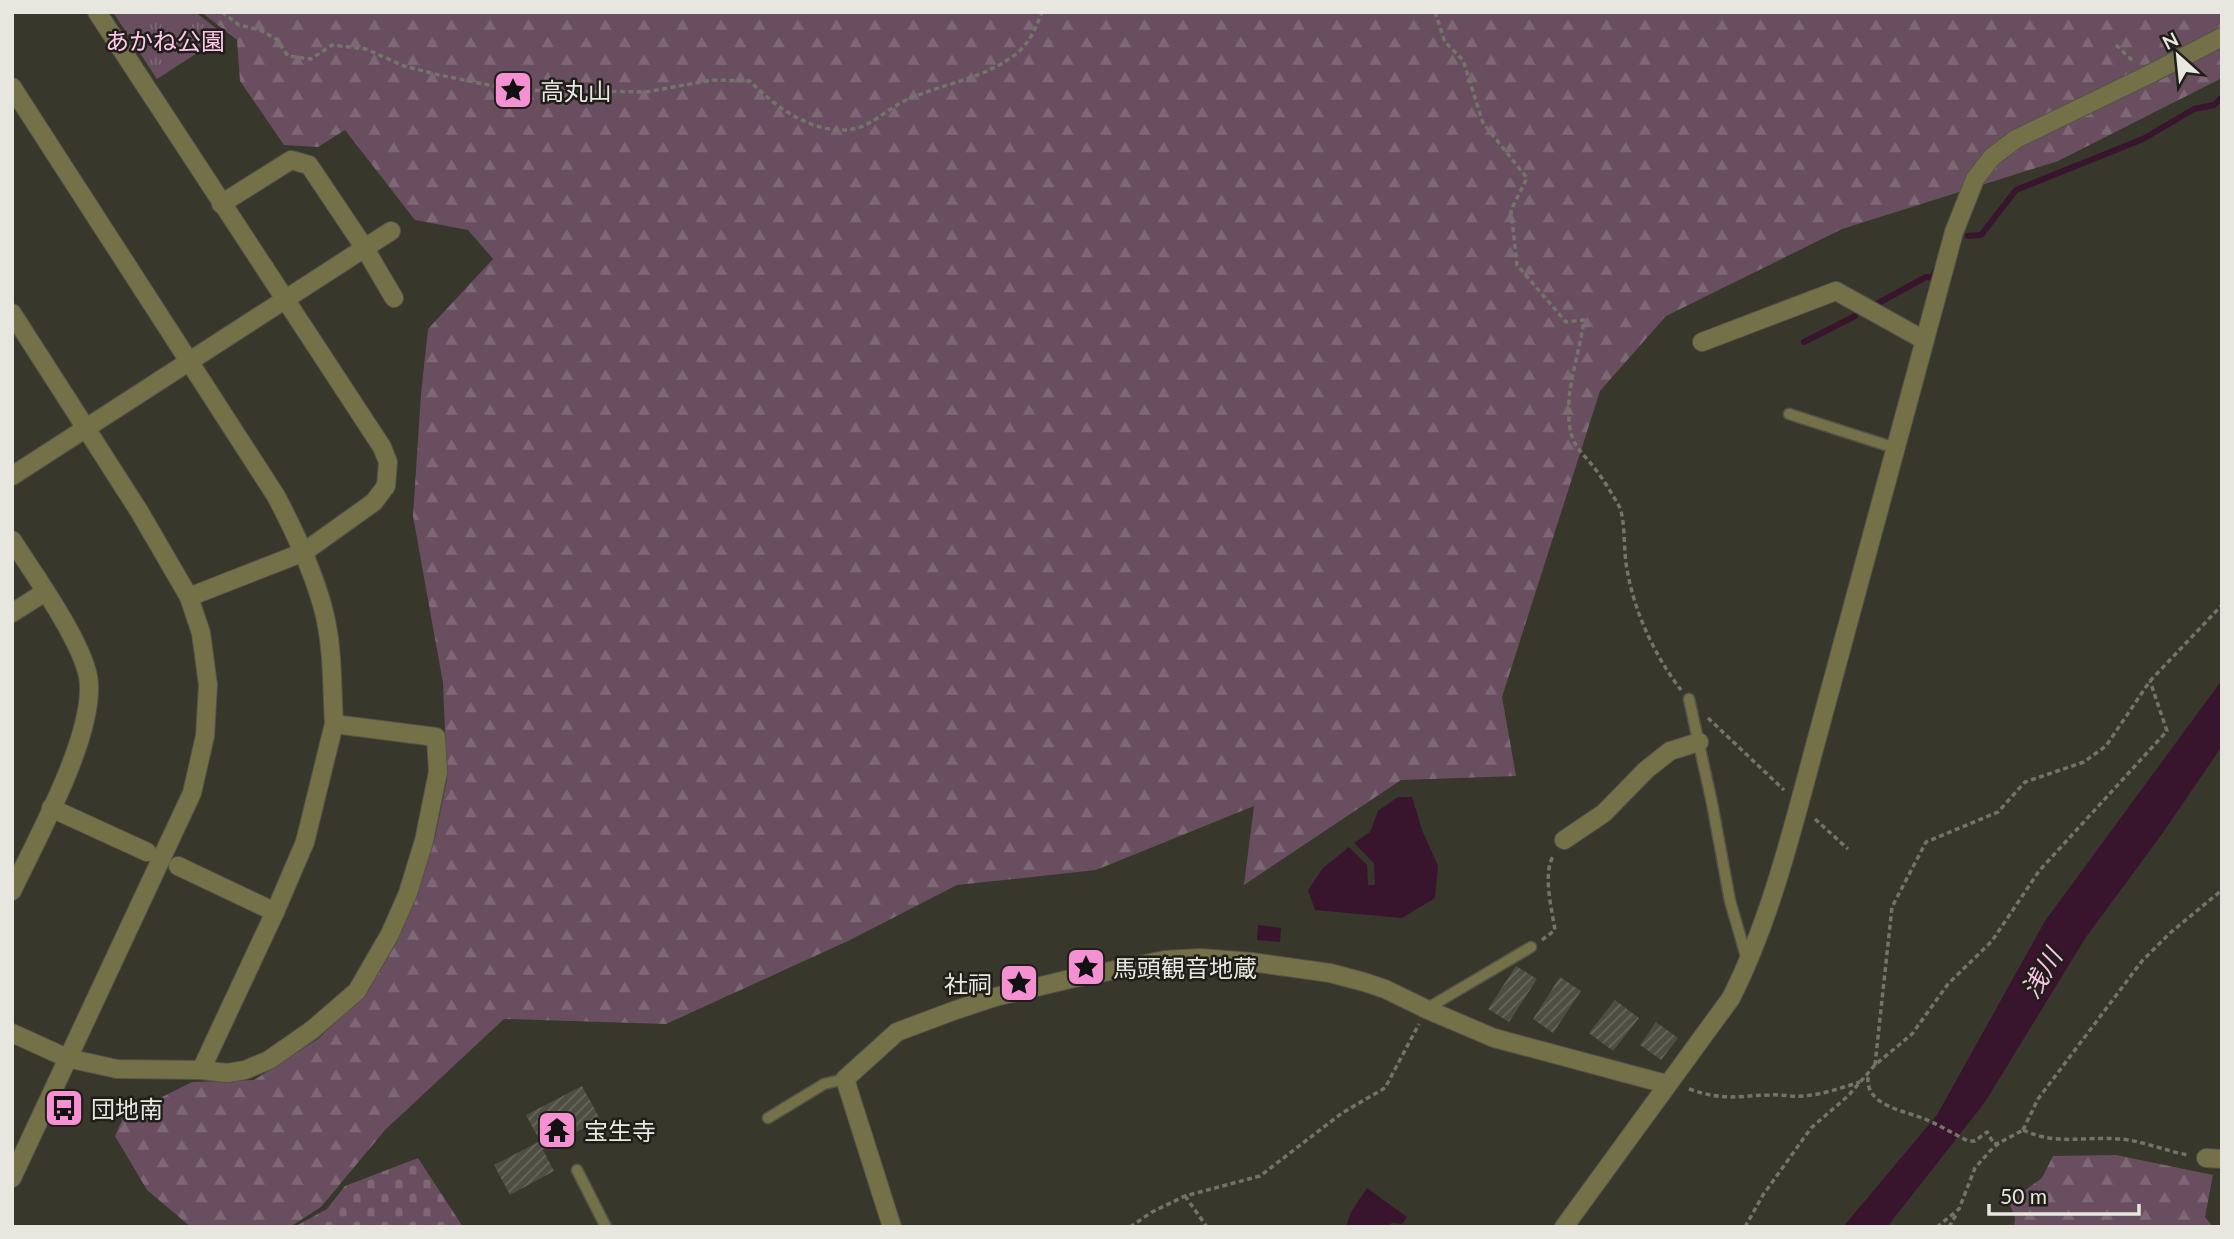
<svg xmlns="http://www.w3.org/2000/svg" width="2234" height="1239" font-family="Lato,'Noto Sans JP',sans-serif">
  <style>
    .grass { fill: url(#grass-tufts) }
    .forest { fill: url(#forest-firs) }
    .cemetery { fill: url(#cemetery-stones) }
    .pitch { fill: #694e5f }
    .water { fill: #39142d }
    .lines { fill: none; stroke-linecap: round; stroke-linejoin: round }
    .stream { stroke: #39142d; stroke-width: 6 }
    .building { fill: url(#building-hatch) }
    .service-casing { stroke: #545349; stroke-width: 13 }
    .minor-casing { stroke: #545349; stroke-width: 20 }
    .tertiary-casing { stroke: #545349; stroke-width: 20 }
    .path { stroke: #74746a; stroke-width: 3.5; stroke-dasharray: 5 3.5; stroke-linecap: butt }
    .service { stroke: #747149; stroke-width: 10 }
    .minor { stroke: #747149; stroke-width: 18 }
    .tertiary { stroke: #747149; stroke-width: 18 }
    .labels { text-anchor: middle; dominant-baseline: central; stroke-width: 5; stroke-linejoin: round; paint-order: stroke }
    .park-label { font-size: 24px; fill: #ffc6e9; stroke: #1f1e19 }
    .poi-label { font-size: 24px; fill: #e7e7e0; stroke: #1f1e19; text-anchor: start }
    .water-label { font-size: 26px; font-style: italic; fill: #f7bfe2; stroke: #1f1e19 }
  </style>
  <defs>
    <pattern id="grass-tufts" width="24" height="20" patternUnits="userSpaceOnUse" patternTransform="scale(1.75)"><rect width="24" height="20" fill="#694e5f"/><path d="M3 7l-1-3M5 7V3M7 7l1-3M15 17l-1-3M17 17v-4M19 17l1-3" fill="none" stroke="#7e6876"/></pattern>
    <pattern id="forest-firs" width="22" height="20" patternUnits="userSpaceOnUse" patternTransform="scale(1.75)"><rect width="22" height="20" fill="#694e5f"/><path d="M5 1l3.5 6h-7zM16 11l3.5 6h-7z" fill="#7e6876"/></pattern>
    <pattern id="cemetery-stones" width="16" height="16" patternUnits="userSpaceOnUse" patternTransform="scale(1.75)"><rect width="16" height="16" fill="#694e5f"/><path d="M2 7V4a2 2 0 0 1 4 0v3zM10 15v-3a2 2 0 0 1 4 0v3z" fill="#7e6876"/></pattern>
    <pattern id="building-hatch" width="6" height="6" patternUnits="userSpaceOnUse" patternTransform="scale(1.75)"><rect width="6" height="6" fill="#4f4e42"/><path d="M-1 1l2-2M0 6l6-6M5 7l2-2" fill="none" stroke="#68685d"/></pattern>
  </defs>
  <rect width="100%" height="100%" fill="#38372c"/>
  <!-- grass -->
  <path class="grass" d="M113 12H195L225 35 157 79Z"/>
  <!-- forest -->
  <g class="forest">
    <path d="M201 12H2222V78L2058 161 1842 229 1666 316 1600 391 1502 697 1516 776 1401 780 1244 885 1254 806 1096 870 957 885 850 940 666 1024 504 1019 385 1130 321 1207 290 1227H191L147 1190 115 1136 124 1116 192 1082 254 1080 318 1039 368 991 395 945 416 898 435 838 447 780 443 683 413 516 421 394 428 329 493 259 468 230 415 220 345 130 318 147 284 145 240 81 237 40Z"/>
    <path d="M2116 1155 2213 1175 2205 1217 2213 1227H2014L2015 1218 2009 1202 2042 1178 2053 1156Z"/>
  </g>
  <!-- cemetery -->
  <path class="cemetery" d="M418 1158 463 1227H294L327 1209 345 1186Z"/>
  <!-- pitch -->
  <path class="pitch" d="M113 12H158L134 44Z"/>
  <!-- water -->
  <g class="water">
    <path d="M2222 680V746L2162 834 2086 937 1985 1102 1887 1227H1843L1937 1115 2045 921Z"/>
    <path d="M1398 797H1412L1422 830 1438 866 1435 898 1402 918 1315 910 1308 890 1323 868 1349 847 1367 865 1368 885H1375L1374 863 1354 843 1370 832 1378 811Z"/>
    <path d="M1258 925 1281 928 1280 942 1257 940Z"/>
    <path d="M1367 1188 1407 1217 1402 1224 1392 1223 1385 1227H1346L1351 1212Z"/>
  </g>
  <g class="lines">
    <!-- stream -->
    <g class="stream">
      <path d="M1968 236 1981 235 2016 190 2143 139 2194 109 2214 105 2222 97"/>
      <path d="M1873 306 1926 277 1933 278 1935 271"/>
      <path d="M1804 342 1855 316"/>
    </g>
  </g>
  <!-- building -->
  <g class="building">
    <path d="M1516 966 1537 979 1509 1022 1488 1009Z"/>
    <path d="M1560 977 1581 991 1553 1033 1533 1019Z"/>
    <path d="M1615 1000 1639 1018 1613 1051 1589 1033Z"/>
    <path d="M1656 1022 1678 1038 1661 1060 1640 1045Z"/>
    <path d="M582 1086 600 1119 543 1150 554 1171 510 1195 494 1165 540 1141 526 1115Z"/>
  </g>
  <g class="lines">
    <!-- service casing -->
    <g class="service-casing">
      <g id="service">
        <path d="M1789 414 1895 448"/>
        <path d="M1689 699 1712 803 1730 901 1748 963"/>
        <path d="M1426 1009 1531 947"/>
        <path d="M768 1118 824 1084 845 1079"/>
        <path d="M577 1170 606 1227"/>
      </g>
    </g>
    <!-- minor casing -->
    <g class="minor-casing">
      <g id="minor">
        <path d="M97 12 382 447 388 462 386 486 374 502 304 552 189 597"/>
        <path d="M12 87 276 496C296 534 315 574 325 616 333 651 332 689 334 724L436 737 438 772 424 841 408 893 390 934 357 991 312 1030 269 1060 245 1070 227 1073 201 1070 117 1069 67 1058"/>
        <path d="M221 204 291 160 309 165 364 247 394 298"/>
        <path d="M1702 342 1836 291 1924 340"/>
        <path d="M12 476 391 231"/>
        <path d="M12 540C34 574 80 638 88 676 98 730 36 840 12 891"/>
        <path d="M12 613 45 592"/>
        <path d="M51 808 147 852"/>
        <path d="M1564 840 1604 813 1646 770 1670 751 1699 742"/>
        <path d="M178 866 275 912"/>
        <path d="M201 1070 275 912 305 842 334 724"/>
        <path d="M2206 1158 2222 1159"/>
        <path d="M892 1227 845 1079 897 1032 953 1011 995 997 1070 979 1165 960 1200 958 1252 962 1330 973 1364 982 1385 989 1426 1009 1494 1038 1666 1084"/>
        <path d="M1564 1227 1731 998C1773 915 1795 818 1820 727 1866 563 1909 397 1954 232L1975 179 1992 157 2016 139 2148 75 2222 37"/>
      </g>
    </g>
    <!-- tertiary casing -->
    <g class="tertiary-casing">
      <g id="tertiary">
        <path d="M12 313 139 511 189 597 201 633 208 685 205 736 192 793 12 1178"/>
        <path d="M12 1033 67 1058"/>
      </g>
    </g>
    <!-- path -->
    <g class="path">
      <path d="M222 12 239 25 260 30 276 39 288 56 311 59 332 45 366 49 404 66 435 74 513 90 646 92 712 80 750 81C773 105 807 130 842 130 867 131 884 111 904 101 938 85 978 80 1009 59 1028 47 1034 32 1042 12"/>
      <path d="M1435 12 1445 42 1463 60 1483 123 1527 178 1511 210 1517 265 1566 322 1584 320C1580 352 1566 387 1569 420 1571 447 1581 450 1596 470 1604 480 1612 494 1619 506 1626 521 1623 551 1627 569 1634 612 1655 656 1681 690"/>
      <path d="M2116 45 2134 62"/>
      <path d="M1708 718 1784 790"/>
      <path d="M1815 819 1848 849"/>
      <path d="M1542 940 1555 930C1552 910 1542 872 1554 855"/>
      <path d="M1875 1065 1892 907 1926 842 1998 812 2025 782 2084 762 2106 746 2150 681 2222 605"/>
      <path d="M1868 1077C1865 1107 1908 1111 1927 1120 1941 1126 1954 1134 1968 1141H1975L1987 1132 1994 1144 1999 1143"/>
      <path d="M1689 1089C1724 1101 1735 1096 1769 1095 1780 1094 1791 1097 1802 1096 1821 1095 1841 1088 1860 1082"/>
      <path d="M2023 1130 2038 1099 2142 961 2170 933 2222 890"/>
      <path d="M2023 1130C2058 1146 2083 1136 2119 1139 2140 1140 2166 1151 2188 1155"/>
      <path d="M1185 1196 1207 1227"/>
      <path d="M1130 1227 1152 1212 1185 1196 1260 1176 1342 1113 1385 1088 1419 1024"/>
      <path d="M1745 1227 1763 1195 1811 1128 1848 1096 1875 1065 1912 1034 1948 984 1992 941 2039 871 2167 731 2150 681"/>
      <path d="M1937 1227 1959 1209 1975 1168 1990 1151 1999 1143 2023 1130"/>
      <path d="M1949 1227 1957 1213"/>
    </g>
    <!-- service -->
    <use href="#service" class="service"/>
    <!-- minor -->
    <use href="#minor" class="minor"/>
    <!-- tertiary -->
    <use href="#tertiary" class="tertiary"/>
  </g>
  <!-- icons -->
  <defs>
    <g id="sight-square" transform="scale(2.0125)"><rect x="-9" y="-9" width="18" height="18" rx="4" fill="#f591d2" stroke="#1f1e19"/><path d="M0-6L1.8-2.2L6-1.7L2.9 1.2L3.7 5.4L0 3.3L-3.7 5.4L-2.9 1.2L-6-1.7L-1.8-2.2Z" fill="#111"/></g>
    <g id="bus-square" transform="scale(2.0125)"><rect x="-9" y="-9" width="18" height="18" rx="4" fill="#f591d2" stroke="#1f1e19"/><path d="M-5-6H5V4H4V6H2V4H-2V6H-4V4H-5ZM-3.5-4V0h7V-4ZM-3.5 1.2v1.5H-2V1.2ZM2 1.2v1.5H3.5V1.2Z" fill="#111"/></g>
    <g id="temple-square" transform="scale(2.0125)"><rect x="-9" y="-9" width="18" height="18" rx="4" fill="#f591d2" stroke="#1f1e19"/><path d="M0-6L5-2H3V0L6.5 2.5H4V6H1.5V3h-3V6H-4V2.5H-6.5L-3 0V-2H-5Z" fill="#111"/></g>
  </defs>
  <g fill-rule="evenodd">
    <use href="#sight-square" x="513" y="90"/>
    <use href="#sight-square" x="1086" y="967"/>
    <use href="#sight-square" x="1019" y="983"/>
    <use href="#bus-square" x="64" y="1108"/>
    <use href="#temple-square" x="557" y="1130"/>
  </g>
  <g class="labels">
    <!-- park labels -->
    <g class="park-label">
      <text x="165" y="40">あかね公園</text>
    </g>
    <!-- poi labels -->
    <g class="poi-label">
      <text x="540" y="90">高丸山</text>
      <text x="1113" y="967">馬頭観音地蔵</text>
      <text x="992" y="983" text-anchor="end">社祠</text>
      <text x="91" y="1108">団地南</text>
      <text x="584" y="1130">宝生寺</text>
    </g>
    <!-- water labels -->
    <g class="water-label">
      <text transform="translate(2041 973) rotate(-59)">浅川</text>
    </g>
  </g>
  <!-- border -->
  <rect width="2234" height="1239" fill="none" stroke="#e7e7e0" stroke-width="28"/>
  <!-- north arrow -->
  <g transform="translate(2178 56) rotate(333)" stroke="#1f1e19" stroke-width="5" paint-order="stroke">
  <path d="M0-5L12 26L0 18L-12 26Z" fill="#e7e7e0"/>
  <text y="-10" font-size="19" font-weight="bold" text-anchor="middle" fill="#e7e7e0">N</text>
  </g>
  <!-- scale -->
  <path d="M1989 1204v10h150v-10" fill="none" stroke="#e7e7e0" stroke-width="3.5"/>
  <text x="2000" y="1204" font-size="21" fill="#e7e7e0" stroke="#1f1e19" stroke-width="5" paint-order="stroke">50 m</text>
</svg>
